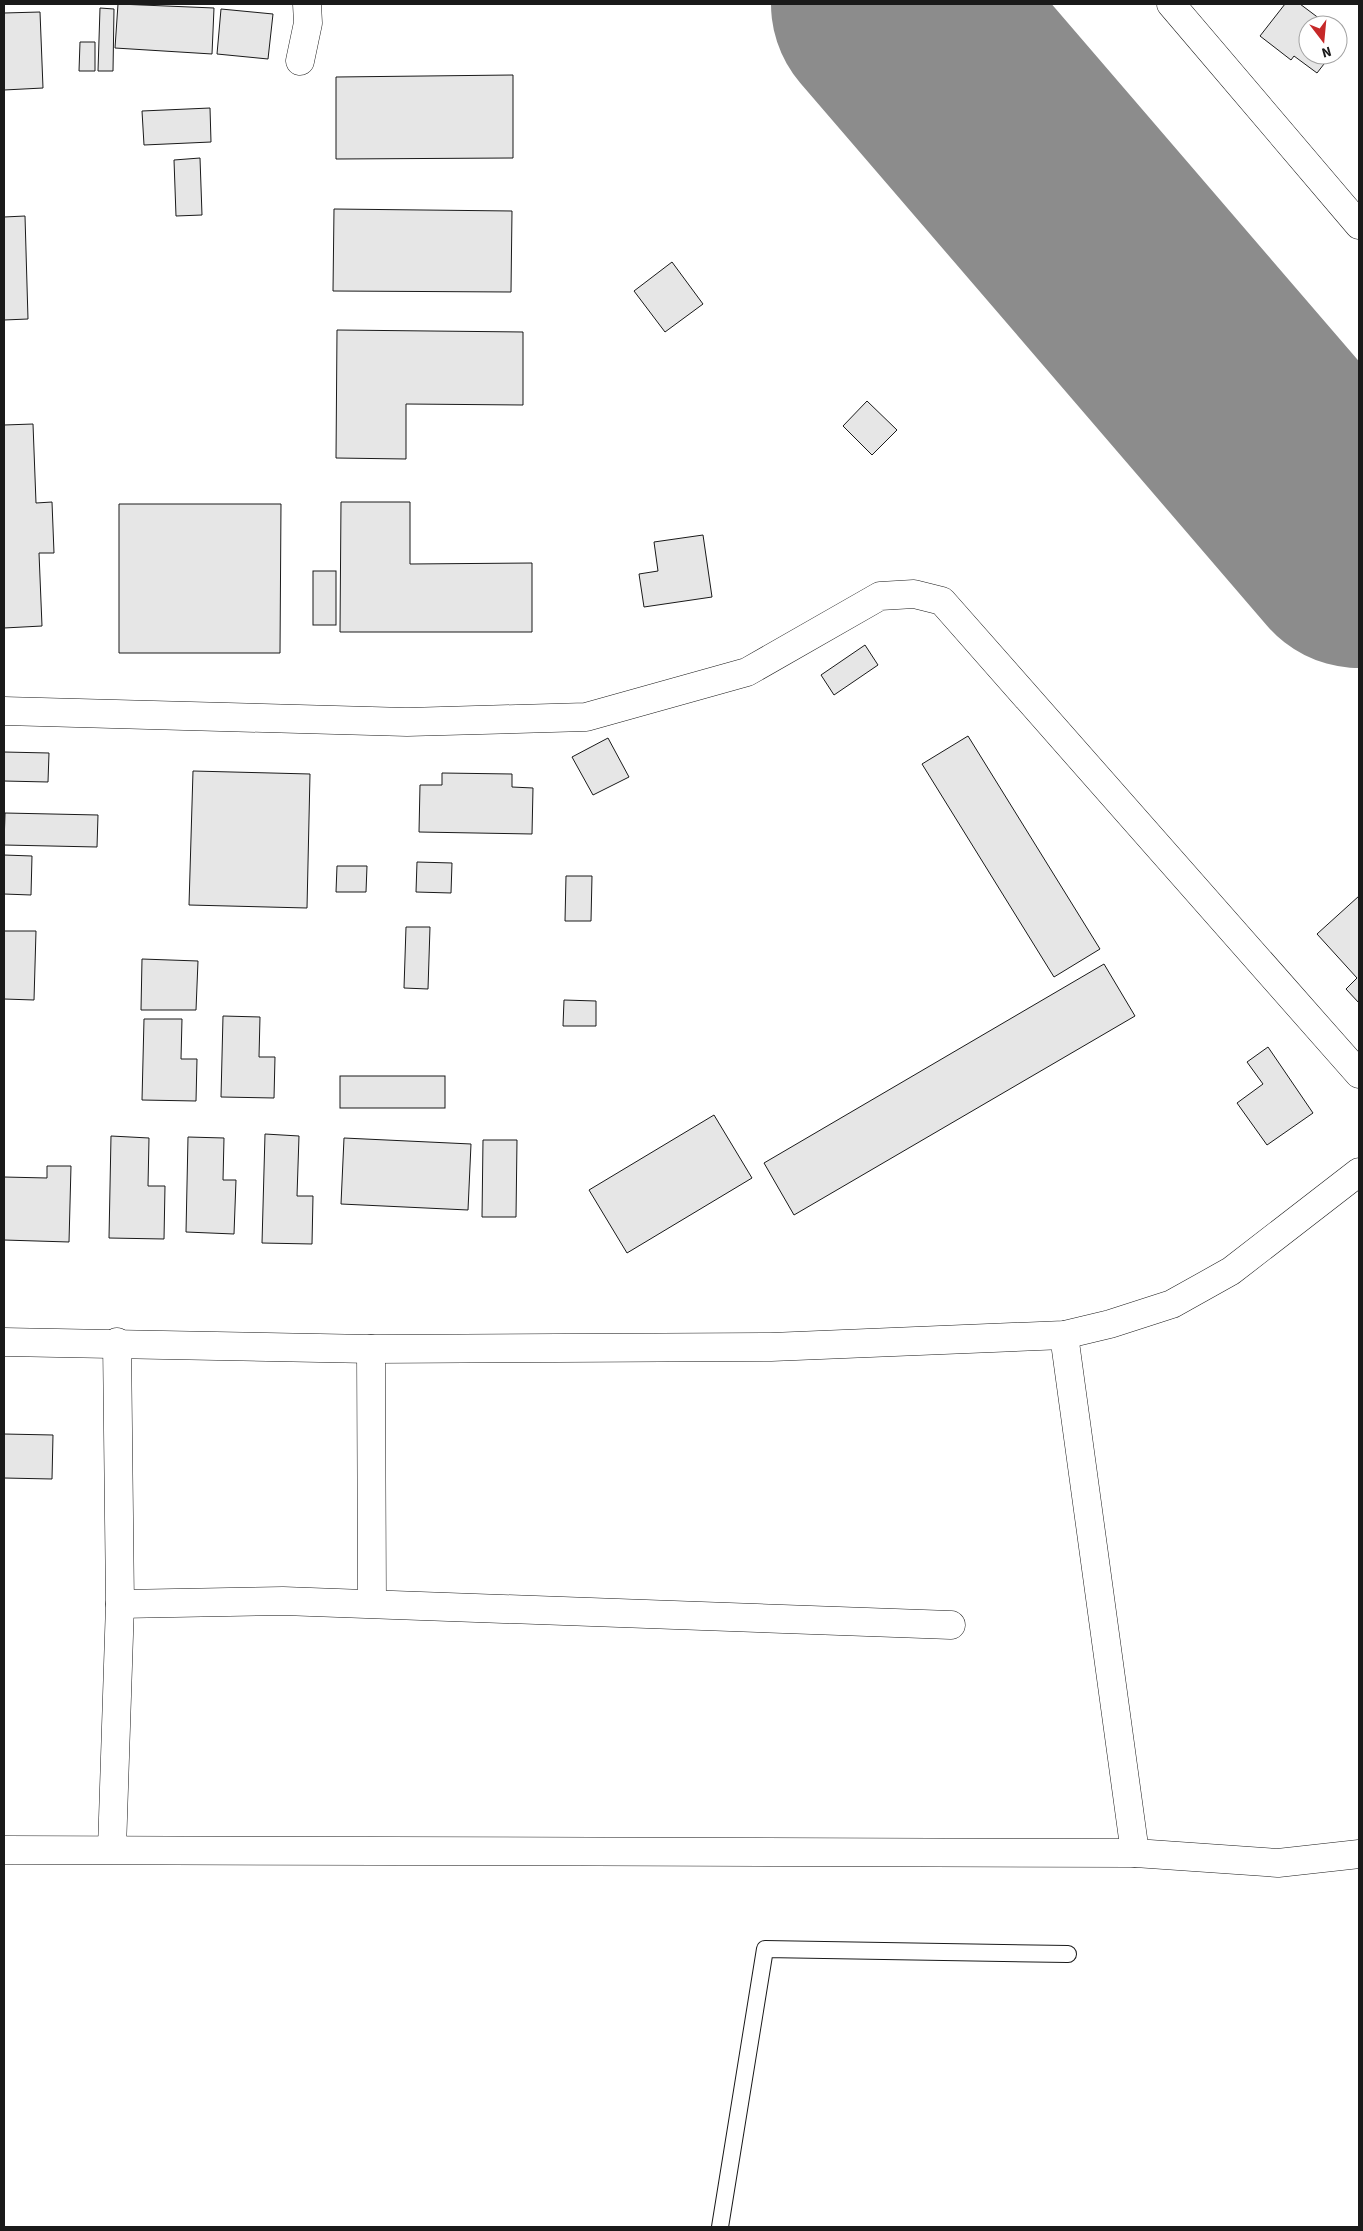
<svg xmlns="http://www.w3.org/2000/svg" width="1363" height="2231" font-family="'Source Sans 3',sans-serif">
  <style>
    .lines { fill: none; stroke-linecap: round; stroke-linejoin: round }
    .runway { stroke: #8c8c8c; stroke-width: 242 }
    .building { fill: #e6e6e6; stroke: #1a1a1a }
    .lane-casing { stroke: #1a1a1a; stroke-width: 18 }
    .street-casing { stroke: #1a1a1a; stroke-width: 29 }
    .lane { stroke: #fff; stroke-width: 16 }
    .street { stroke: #fff; stroke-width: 28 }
  </style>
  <rect width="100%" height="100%" fill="#fff"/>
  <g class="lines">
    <!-- runway -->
    <path class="runway" d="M892 4 1359 547"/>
  </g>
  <!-- building -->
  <g class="building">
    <path d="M118 4 214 8 212 54 115 48Z"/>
    <path d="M1285 4H1300L1328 25H1308V55H1331L1317 73 1294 56 1291 60 1260 36Z"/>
    <path d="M100 8 114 9 113 71H98Z"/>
    <path d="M221 9 273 14 268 59 217 54Z"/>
    <path d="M40 12 43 88 4 90V13Z"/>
    <path d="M1338 33 1344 37 1338 46Z"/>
    <path d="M80 42H95V71H79Z"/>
    <path d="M513 75V158L336 159V77Z"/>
    <path d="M210 108 211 142 144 145 142 111Z"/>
    <path d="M200 158 202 215 176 216 174 160Z"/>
    <path d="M334 209 512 211 511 292 333 291Z"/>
    <path d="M25 216 28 319 4 320V217Z"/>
    <path d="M672 262 703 304 665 332 634 291Z"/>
    <path d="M337 330 523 332V405L406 404V459L336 458Z"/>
    <path d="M867 401 897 430 872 455 843 426Z"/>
    <path d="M33 424 36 503 52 502 54 553H39L42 626 4 628V425Z"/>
    <path d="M341 502H410V564L532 563V632H340Z"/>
    <path d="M119 504H281L280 653H119Z"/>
    <path d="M703 535 712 597 644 607 639 574 658 571 654 542Z"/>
    <rect x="313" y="571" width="23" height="54"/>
    <path d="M865 645 878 665 834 695 821 675Z"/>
    <path d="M968 736 1100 949 1054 977 922 764Z"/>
    <path d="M608 738 629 777 593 795 572 757Z"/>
    <path d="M4 752 49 753 48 782 4 781Z"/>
    <path d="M193 771 310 774 307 908 189 905Z"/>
    <path d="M442 773 512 774V787L533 788 532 834 419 832 420 785H442Z"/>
    <path d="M5 813 98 815 97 847 4 845Z"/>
    <path d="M4 855 32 856 31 895 4 894Z"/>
    <path d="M417 862 452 863 451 893 416 892Z"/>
    <path d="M337 866H367L366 892H336Z"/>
    <path d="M566 876H592L591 921H565Z"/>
    <path d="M1359 896V1003L1346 989 1357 978 1317 934Z"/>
    <path d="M406 927H430L428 989 404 988Z"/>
    <path d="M4 931H36L34 1000 4 999Z"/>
    <path d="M142 959 198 961 196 1010H141Z"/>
    <path d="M1104 964 1135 1016 794 1215 764 1163Z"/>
    <path d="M564 1000 596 1001V1026H563Z"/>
    <path d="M223 1016 260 1017 259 1057H275L274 1098 221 1097Z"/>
    <path d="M144 1019H182L181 1059H197L196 1101 142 1100Z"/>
    <path d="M1268 1047 1313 1113 1267 1145 1237 1103 1263 1084 1247 1062Z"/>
    <rect x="340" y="1076" width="105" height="32"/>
    <path d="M714 1115 752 1178 627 1253 589 1190Z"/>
    <path d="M265 1134 299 1136 297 1196H313L312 1244 262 1243Z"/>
    <path d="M111 1136 149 1138 148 1186H165L164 1239 109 1238Z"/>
    <path d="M188 1137 224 1138 223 1180H236L234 1234 186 1232Z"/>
    <path d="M344 1138 471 1144 468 1210 341 1204Z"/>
    <path d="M483 1140H517L516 1217H482Z"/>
    <path d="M47 1166H71L69 1242 4 1240V1177L47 1178Z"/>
    <path d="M4 1434 53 1435 52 1479 4 1478Z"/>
  </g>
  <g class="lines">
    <!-- lane casing -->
    <g class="lane-casing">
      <path id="lane" d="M720 2227 765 1949 1068 1954"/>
    </g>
    <!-- street casing -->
    <g class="street-casing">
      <g id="street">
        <path d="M1171 4 1359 225"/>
        <path d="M300 61 308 23 307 4"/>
        <path d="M4 711 407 722 586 717 747 672 880 596 914 594 942 601 1359 1074"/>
        <path d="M1064 1335 1135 1853"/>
        <path d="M4 1342 371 1349 771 1347 1064 1335 1110 1324 1172 1304 1231 1271 1359 1172"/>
        <path d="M371 1349 372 1603"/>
        <path d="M120 1604 283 1601 951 1625"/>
        <path d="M112 1849 120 1604 117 1342"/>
        <path d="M4 1850 1135 1853 1278 1863 1359 1854"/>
      </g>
    </g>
    <!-- lane -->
    <use href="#lane" class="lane"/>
    <!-- street -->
    <use href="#street" class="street"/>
  </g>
  <!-- border -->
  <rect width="1363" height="2231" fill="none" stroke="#1a1a1a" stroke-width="10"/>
  <!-- north arrow -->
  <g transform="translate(1323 40) rotate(164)"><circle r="24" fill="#ffffff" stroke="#a3a3a3"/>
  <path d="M0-4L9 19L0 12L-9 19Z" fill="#c62828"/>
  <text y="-8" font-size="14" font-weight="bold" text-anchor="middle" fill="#1a1a1a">N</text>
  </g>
</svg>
